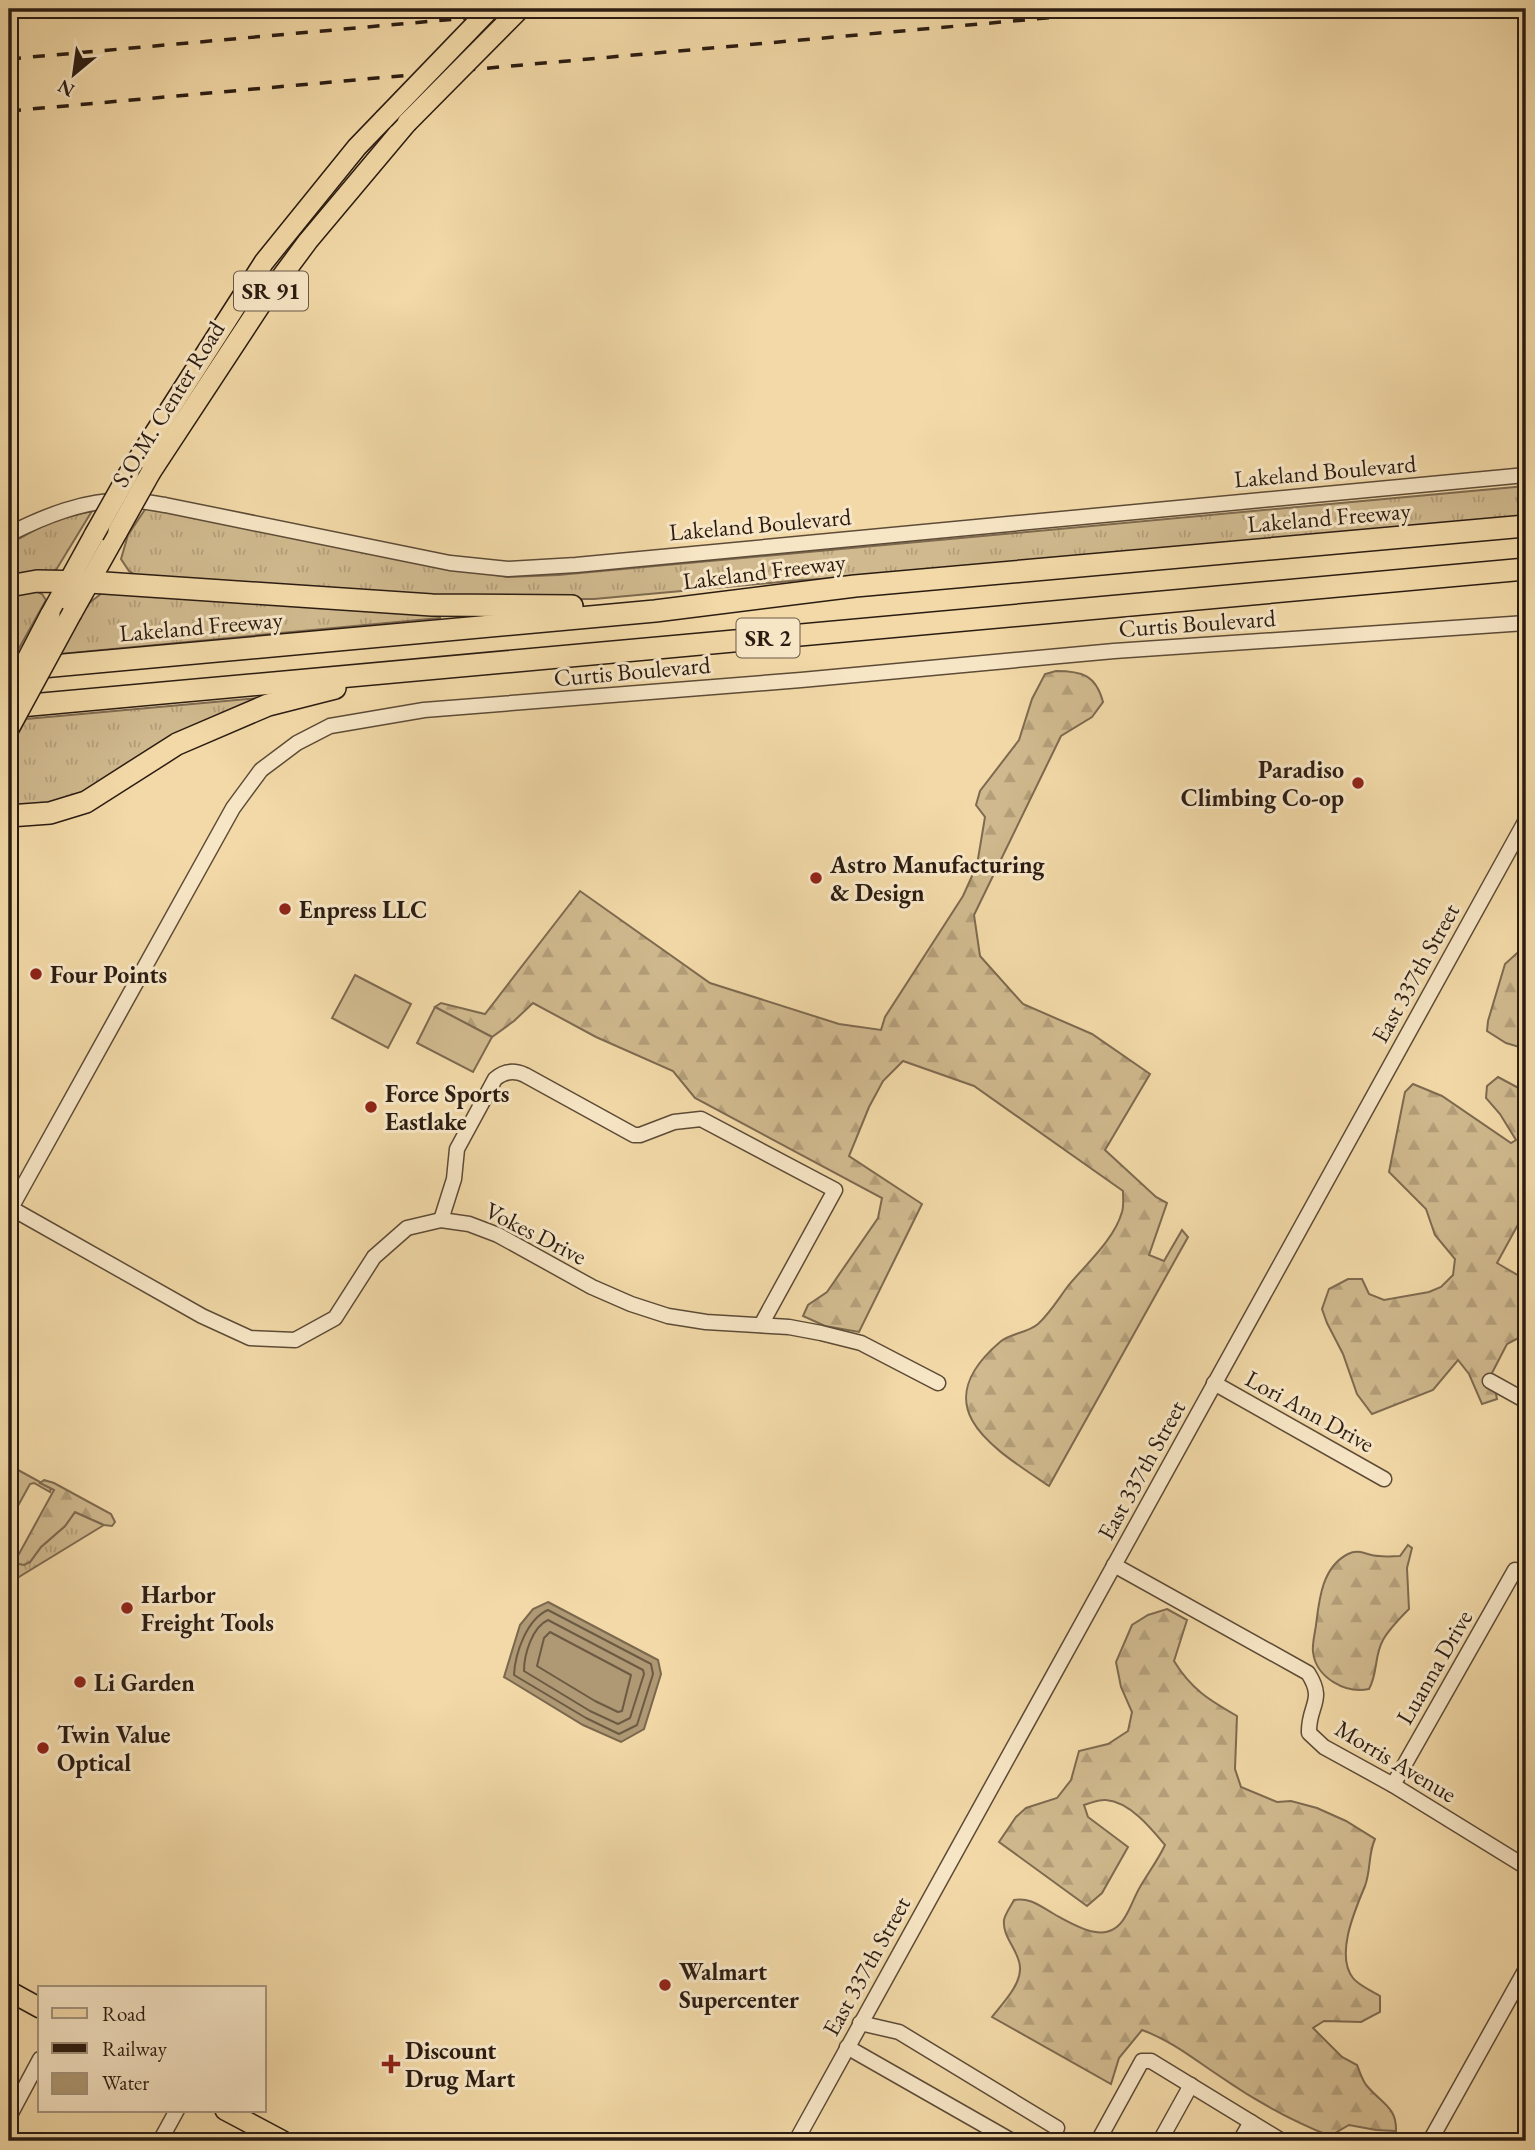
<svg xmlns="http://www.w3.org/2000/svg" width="1535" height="2150" font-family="'EB Garamond',serif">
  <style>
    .grass { fill: url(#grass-tufts); stroke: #7e6a50; stroke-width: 2 }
    .forest { fill: url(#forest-firs); stroke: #7e6a50; stroke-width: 2 }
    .pitch { fill: #d0b98e; stroke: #7e6a50; stroke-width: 2 }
    .water { fill: #ae9974; stroke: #7a674d; stroke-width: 2 }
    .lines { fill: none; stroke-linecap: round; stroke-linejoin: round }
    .shore { stroke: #6c5a43; stroke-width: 2 }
    .minor-casing { stroke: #5d4b37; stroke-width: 17 }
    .major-casing { stroke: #2b1c12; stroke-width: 22 }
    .highway-casing { stroke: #2b1c12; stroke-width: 24 }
    .minor { stroke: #f7e6c6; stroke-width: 14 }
    .major { stroke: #f2d9a7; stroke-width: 19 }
    .highway { stroke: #f2d9a7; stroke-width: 21 }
    .rail { stroke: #2b1c12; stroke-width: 3.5; stroke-dasharray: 12 12; stroke-linecap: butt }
    .major-bridge-casing { stroke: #2b1c12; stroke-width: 22; stroke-linecap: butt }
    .major-bridge { stroke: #f2d9a7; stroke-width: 19 }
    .poi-dot { fill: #8f2418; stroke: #f7e6c6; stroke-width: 2.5 }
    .labels { text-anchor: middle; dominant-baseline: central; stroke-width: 6; stroke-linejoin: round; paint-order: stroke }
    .shield { fill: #f7e6c6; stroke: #685948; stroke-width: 2 }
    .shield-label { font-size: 23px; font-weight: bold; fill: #2b1c12 }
    .street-label { font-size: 24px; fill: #2b1c12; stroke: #f7e6c6 }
    .poi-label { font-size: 24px; font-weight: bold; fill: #2b1c12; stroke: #f7e6c6; text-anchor: start }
  </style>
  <defs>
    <pattern id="grass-tufts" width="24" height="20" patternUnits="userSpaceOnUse" patternTransform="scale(1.75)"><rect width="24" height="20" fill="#d0b98e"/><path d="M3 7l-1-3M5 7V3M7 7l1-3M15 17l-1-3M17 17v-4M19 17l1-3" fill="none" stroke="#b39e79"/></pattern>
    <pattern id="forest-firs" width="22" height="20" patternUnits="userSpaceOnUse" patternTransform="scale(1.75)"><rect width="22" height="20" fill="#d0b98e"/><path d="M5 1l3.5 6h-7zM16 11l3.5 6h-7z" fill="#b39e79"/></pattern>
  </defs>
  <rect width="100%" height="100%" fill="#f2d9a7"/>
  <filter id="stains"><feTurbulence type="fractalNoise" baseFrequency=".00286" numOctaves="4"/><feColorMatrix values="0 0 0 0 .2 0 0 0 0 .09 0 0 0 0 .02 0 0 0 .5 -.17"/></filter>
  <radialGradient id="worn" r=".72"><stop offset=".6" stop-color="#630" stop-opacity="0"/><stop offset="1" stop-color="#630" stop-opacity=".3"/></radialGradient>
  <!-- grass -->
  <g class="grass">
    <path d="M1526 486V520L917 574 802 580 594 599H487L137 576 129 571 121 559 128 535 146 508 387 556 507 577 558 575Z"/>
    <path d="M92 511 56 570 9 582V544L53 520Z"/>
    <path d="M32 590 42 594 46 600 13 659H9V592Z"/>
    <path d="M102 593 438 613 440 618 60 654 88 604Z"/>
    <path d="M280 696 82 799 9 808V749L26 719Z"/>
    <path d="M9 1465 51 1488 50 1492 34 1483 30 1484 9 1522Z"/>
    <path d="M75 1512 104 1525 9 1583V1572L14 1563 18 1564 30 1562 41 1547 65 1526Z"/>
  </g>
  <!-- forest -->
  <g class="forest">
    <path d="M1056 671C1082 671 1096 675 1103 702L1092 717 1061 736 974 915 980 956 1023 1004 1092 1034 1150 1074 1105 1150 1156 1197 1167 1203 1149 1255 1164 1261 1182 1230 1188 1237 1049 1486C993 1448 923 1408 1000 1342 1010 1333 1028 1333 1038 1324 1050 1313 1059 1298 1068 1286 1086 1264 1114 1240 1122 1212 1124 1206 1123 1198 1123 1191L974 1086 903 1061 883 1081 869 1107 849 1156 922 1204 859 1332 825 1326 803 1316 808 1305 827 1292 878 1218 882 1198 695 1098 673 1071 596 1037 533 1003 514 1021 492 1037 435 1007 441 1003 485 1014 580 891 710 983 839 1024 881 1030 885 1017 963 896 977 865 985 817 976 805 980 791 1019 740 1032 699 1045 674Z"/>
    <path d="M1526 945V1049L1506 1043 1487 1031 1488 1021 1505 964Z"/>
    <path d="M1498 1077 1526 1092V1210L1497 1263 1526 1280V1334L1507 1344 1492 1373 1497 1399 1482 1404 1469 1374 1458 1360 1433 1390 1372 1414 1357 1394 1343 1354 1327 1323 1322 1309 1329 1289 1348 1279H1362L1369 1294 1384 1300 1429 1292 1441 1287 1453 1275 1455 1259 1435 1235 1426 1209 1389 1172 1405 1092 1413 1084 1442 1096 1511 1143 1516 1140 1500 1114 1486 1098 1487 1086Z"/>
    <path d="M44 1480 54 1483 111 1514 115 1522 112 1526 104 1525 75 1512 65 1526 41 1547 30 1562 24 1565 14 1563 54 1490 40 1483Z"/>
    <path d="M1408 1545 1412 1548 1407 1568 1409 1609C1400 1618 1389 1629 1383 1640 1374 1656 1378 1673 1369 1689 1346 1694 1316 1678 1313 1652 1312 1644 1315 1633 1316 1625 1319 1600 1322 1567 1348 1554 1360 1548 1367 1556 1379 1556 1386 1557 1393 1556 1400 1556Z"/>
    <path d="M1167 1609 1187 1620 1174 1661C1191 1689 1209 1700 1237 1716L1235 1769 1241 1787 1277 1802 1291 1801 1317 1808 1346 1821 1375 1839C1368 1854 1371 1870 1365 1886 1355 1910 1335 1955 1353 1978 1358 1985 1372 1991 1380 1996V2012L1361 2022 1324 2021 1313 2028 1342 2057 1357 2065C1360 2072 1362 2080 1367 2086 1381 2103 1397 2107 1396 2131L1376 2130 1349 2125 1330 2136C1292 2121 1254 2100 1221 2077 1195 2060 1172 2041 1142 2030L1119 2058 1111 2084 992 2017C1002 2004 1021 1985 1020 1968 1020 1951 1002 1938 1004 1920 1005 1914 1011 1906 1014 1900 1030 1897 1040 1906 1054 1914 1076 1926 1108 1947 1125 1917 1131 1908 1134 1897 1140 1887 1148 1873 1158 1860 1165 1845 1151 1828 1130 1802 1106 1800 1099 1799 1091 1803 1084 1805L1088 1817 1128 1847 1102 1893 1087 1906 999 1842 1016 1817 1026 1808 1057 1798 1071 1780 1079 1751 1108 1744 1128 1731 1132 1712 1121 1687 1116 1662 1132 1625 1148 1615Z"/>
  </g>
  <!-- pitch -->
  <g class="pitch">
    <path d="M355 975 411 1004 388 1048 332 1018Z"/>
    <path d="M435 1007 492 1037 473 1072 417 1043Z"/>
  </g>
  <!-- water -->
  <path class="water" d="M548 1602 658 1660 661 1674 644 1729 621 1742 583 1725 504 1677 520 1625 533 1609Z"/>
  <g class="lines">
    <!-- shore -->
    <g class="shore">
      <path d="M548 1610 651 1664 653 1674 637 1725 619 1734 586 1718 514 1675C515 1653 527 1619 548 1610Z"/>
      <path d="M548 1620 643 1670 644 1674 630 1718 618 1724 590 1711 524 1671C524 1655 532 1627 548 1620Z"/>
      <path d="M550 1632 631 1675 622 1711 618 1712 595 1701 537 1666 544 1638Z"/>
    </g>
    <!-- minor casing -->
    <g class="minor-casing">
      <g id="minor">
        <path d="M9 534C45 516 84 500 126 500 139 500 152 503 165 505L450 563 508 569 576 565 1526 475"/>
        <path d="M9 1207 202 1316 250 1338 295 1340 335 1318 374 1257 407 1228 441 1220 469 1224 498 1235 592 1287 631 1304 668 1316 706 1322 789 1327 821 1333 861 1343 938 1383"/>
        <path d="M11 1208 233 808 261 770 297 743 330 726 424 710 801 680 1114 651 1526 623"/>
        <path d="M441 1220 454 1179 457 1149 495 1079C504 1071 514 1070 525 1075L634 1135H640L674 1122 701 1119 835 1190 761 1325"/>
        <path d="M1490 1381 1526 1401"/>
        <path d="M1214 1383 1384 1479"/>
        <path d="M1114 1565 1308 1673C1326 1701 1308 1705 1309 1733L1324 1747 1393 1785 1526 1867"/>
        <path d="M1393 1785 1515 1570"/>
        <path d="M860 2023 899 2032 1057 2128"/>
        <path d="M847 2047 1012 2141"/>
        <path d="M9 2117 40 2059"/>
        <path d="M160 2141 177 2110"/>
        <path d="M796 2141 1526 820"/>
        <path d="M1098 2141 1142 2061H1151L1282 2141"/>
        <path d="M1160 2141 1191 2085"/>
        <path d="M1240 2141 1251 2122"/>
        <path d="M1430 2141 1526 1969"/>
      </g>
    </g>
    <!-- major casing -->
    <g class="major-casing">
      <g id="major">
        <path d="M151 472 262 303 308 241 407 123"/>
        <path d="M129 473 264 262 357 147 384 119"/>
        <path d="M72 613 118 531"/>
        <path d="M50 615 94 535"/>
        <path d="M9 1991 40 2008"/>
        <path d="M225 2110 283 2141"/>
      </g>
    </g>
    <!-- highway casing -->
    <g class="highway-casing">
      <g id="highway">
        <path d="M9 586 37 581 90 582 432 605 572 606"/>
        <path d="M9 670 655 611 855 586 1526 526"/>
        <path d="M9 707 1526 569"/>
        <path d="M9 816 50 813 86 802 177 744 268 705 335 688"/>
      </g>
    </g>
    <!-- minor -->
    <use href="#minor" class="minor"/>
    <!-- major -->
    <use href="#major" class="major"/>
    <!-- highway -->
    <use href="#highway" class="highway"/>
    <!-- rail -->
    <g class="rail">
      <path d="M9 59 568 9"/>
      <path d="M9 111 1147 9"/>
    </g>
    <!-- major-bridge casing -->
    <g class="major-bridge-casing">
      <g id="major-bridge">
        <path d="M384 119 490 9"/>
        <path d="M407 123 520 9"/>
        <path d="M118 531 151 472"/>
        <path d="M94 535 129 473"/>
        <path d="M9 694 50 615"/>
        <path d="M9 729 72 613"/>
      </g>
    </g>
    <!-- major-bridge -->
    <use href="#major-bridge" class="major-bridge"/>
  </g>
  <!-- markers -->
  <g class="poi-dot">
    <circle cx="1358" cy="783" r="7"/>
    <circle cx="816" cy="878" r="7"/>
    <circle cx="285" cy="909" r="7"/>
    <circle cx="36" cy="974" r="7"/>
    <circle cx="371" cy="1107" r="7"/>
    <circle cx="127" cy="1608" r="7"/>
    <circle cx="80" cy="1682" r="7"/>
    <circle cx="43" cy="1748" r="7"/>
    <circle cx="665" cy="1985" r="7"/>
    <path d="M387.5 2053.5h7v7h7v7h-7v7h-7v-7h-7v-7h7z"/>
  </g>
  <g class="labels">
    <!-- shield labels -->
    <g class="shield">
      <rect x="234" y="271.5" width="74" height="39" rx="5"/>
      <rect x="736.5" y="618.5" width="63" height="39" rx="5"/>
    </g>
    <g class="shield-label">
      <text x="271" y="291">SR 91</text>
      <text x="768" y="638">SR 2</text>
    </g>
    <!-- street labels -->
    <g class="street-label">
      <text transform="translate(168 404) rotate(-58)">S.O.M. Center Road</text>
      <text transform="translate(1325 471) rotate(-5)">Lakeland Boulevard</text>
      <text transform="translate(1329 517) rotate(-5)">Lakeland Freeway</text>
      <text transform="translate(760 524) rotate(-5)">Lakeland Boulevard</text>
      <text transform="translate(764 571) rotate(-7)">Lakeland Freeway</text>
      <text transform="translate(1197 623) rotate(-4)">Curtis Boulevard</text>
      <text transform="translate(201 626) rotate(-5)">Lakeland Freeway</text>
      <text transform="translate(632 671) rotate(-5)">Curtis Boulevard</text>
      <text transform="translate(1415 973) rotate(-61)">East 337th Street</text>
      <text transform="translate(536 1233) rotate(27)">Vokes Drive</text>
      <text transform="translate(1310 1411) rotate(29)">Lori Ann Drive</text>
      <text transform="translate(1141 1470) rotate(-61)">East 337th Street</text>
      <text transform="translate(1434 1667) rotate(-60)">Luanna Drive</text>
      <text transform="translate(1396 1761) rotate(31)">Morris Avenue</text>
      <text transform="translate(866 1966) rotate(-61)">East 337th Street</text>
    </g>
    <!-- poi labels -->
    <g class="poi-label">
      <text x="1344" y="769" text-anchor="end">Paradiso<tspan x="1344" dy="28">Climbing Co-op</tspan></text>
      <text x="830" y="864">Astro Manufacturing<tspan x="830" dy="28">&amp; Design</tspan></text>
      <text x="299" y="909">Enpress LLC</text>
      <text x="50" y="974">Four Points</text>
      <text x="385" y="1093">Force Sports<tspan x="385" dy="28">Eastlake</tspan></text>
      <text x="141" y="1594">Harbor<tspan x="141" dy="28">Freight Tools</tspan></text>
      <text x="94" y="1682">Li Garden</text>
      <text x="57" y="1734">Twin Value<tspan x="57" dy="28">Optical</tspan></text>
      <text x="679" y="1971">Walmart<tspan x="679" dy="28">Supercenter</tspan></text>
      <text x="405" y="2050">Discount<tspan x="405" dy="28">Drug Mart</tspan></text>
    </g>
  </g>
  <!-- margin -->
  <rect width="1535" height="2150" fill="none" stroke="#f2d9a7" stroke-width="35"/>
  <rect x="10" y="10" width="1514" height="2129" fill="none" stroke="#2b1c12" stroke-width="3.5"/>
  <rect x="18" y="18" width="1500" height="2115" fill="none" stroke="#2b1c12" stroke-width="2"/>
  <!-- legend -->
  <rect x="38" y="1986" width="228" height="126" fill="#f7e6c6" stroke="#a5957e" stroke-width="2"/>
  <rect x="52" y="2008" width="35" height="10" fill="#f2d9a7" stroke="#a5957e" stroke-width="2"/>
  <text x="102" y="2021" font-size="21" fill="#2b1c12">Road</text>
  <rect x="52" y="2043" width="35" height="10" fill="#2b1c12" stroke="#a5957e" stroke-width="2"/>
  <text x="102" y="2056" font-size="21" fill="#2b1c12">Railway</text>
  <rect x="52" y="2073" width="35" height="21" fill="#ae9974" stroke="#a5957e" stroke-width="2"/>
  <text x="102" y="2090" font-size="21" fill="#2b1c12">Water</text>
  <!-- north arrow -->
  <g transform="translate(74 74) rotate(209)" stroke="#f7e6c6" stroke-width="5" paint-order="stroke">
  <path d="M0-5L12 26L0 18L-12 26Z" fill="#2b1c12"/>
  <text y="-10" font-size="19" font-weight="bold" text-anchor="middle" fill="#2b1c12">N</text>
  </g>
  <rect width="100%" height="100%" filter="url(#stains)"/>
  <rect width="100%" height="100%" fill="url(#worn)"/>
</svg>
